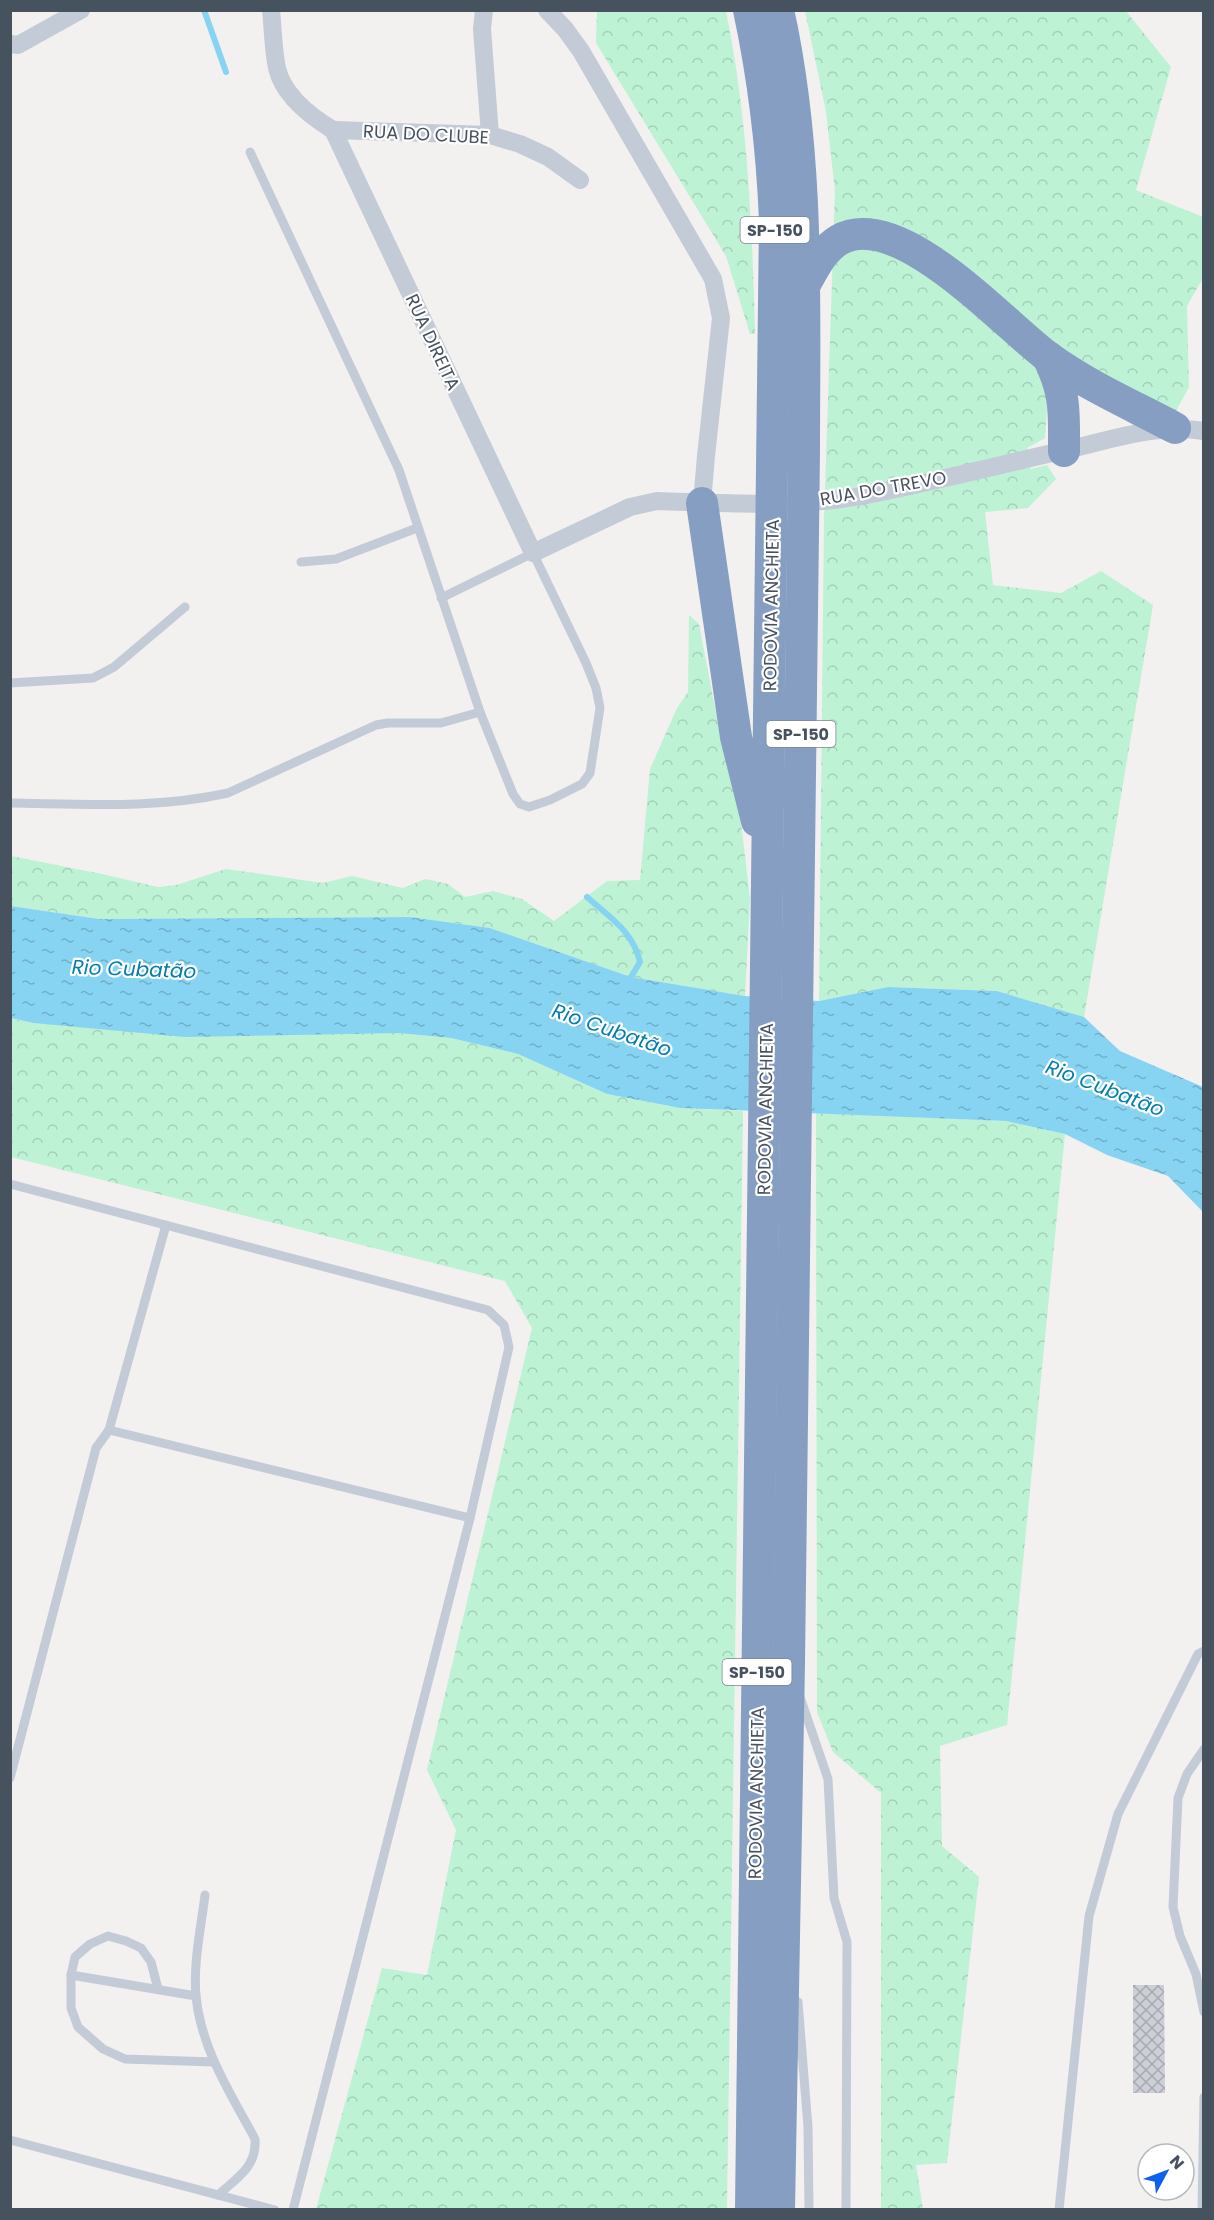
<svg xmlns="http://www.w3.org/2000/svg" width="1214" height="2220" font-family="Poppins,sans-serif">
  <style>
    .forest { fill: url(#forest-crowns) }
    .water { fill: url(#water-ripples) }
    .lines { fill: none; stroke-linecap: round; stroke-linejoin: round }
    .stream { stroke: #87d4f2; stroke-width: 6 }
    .building { fill: url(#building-cross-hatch) }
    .service { stroke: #c3cbd6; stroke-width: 9 }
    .minor { stroke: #c3cbd6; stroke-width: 18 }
    .motorway { stroke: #859ec2; stroke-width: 32 }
    .labels { text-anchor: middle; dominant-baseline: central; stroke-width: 4.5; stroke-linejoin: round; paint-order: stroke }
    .shield { fill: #fff; stroke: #7e868f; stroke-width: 1.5 }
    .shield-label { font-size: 16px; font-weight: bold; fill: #47525f }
    .street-label { font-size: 18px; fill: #47525f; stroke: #fff }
    .water-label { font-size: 20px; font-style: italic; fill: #057dad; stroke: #fff }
  </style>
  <defs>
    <pattern id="forest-crowns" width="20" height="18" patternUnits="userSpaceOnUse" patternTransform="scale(1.5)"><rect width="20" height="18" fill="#bdf2d5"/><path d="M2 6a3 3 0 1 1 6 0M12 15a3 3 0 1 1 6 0" fill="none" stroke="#a4d1b9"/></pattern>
    <pattern id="water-ripples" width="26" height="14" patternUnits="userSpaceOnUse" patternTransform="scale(1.5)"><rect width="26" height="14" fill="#87d4f2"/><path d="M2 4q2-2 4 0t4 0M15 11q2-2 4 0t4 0" fill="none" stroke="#70afc7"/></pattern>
    <pattern id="building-cross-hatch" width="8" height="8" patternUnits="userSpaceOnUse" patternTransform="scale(1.5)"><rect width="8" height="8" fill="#cccfd5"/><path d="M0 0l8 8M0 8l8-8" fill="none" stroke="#a7abb0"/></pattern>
  </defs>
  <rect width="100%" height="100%" fill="#f3f0f0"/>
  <!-- forest -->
  <g class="forest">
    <path d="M597 11H726C748 119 752 223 755 334H750L726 256 596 43Z"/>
    <path d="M805 11H1126L1171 67 1136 190 1203 217V278L1187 306 1189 387 1173 416 1046 386 1047 408 1045 438 1027 448 1031 469 1047 465 1056 479 1028 508 985 512 993 585 1061 593 1101 571 1153 605 1084 1017 997 991 888 987 819 1001 824 519 835 191 826 112Z"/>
    <path d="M689 615 699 624 721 739 739 805 750 899 745 996 631 977 490 928 410 917 99 919 11 906V856L102 874 158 887 176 885 226 869 323 883 352 876 403 888 425 879 448 884 465 897 493 891 522 899 554 921 607 881 640 880 650 769 677 708 688 692Z"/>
    <path d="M11 1018 33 1023 398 1033 451 1038 518 1054 607 1094 680 1108 743 1111 727 2209H316L382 1968 427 1975 456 1830 427 1770 532 1328 505 1281 11 1157Z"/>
    <path d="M816 1113 1006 1121 1065 1134 1007 1725 940 1746 942 1846 979 1877 947 2163 916 2165 923 2209H881V1793L833 1752 817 1712Z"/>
  </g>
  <!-- water -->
  <path class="water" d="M11 906 99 919 410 917 490 928 631 977 745 996 819 1001 888 987 997 991 1084 1017 1120 1051 1203 1087V1212L1168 1176 1107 1155 1065 1134 1006 1121 680 1108 607 1094 518 1054 451 1038 398 1033 185 1037 33 1023 11 1018Z"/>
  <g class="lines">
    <!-- stream -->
    <g class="stream">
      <path d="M204 10 226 72"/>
      <path d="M587 897C609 917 633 931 640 962L631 977 626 980"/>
    </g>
  </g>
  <!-- building -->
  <path class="building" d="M1133 1985H1164L1165 2093H1133Z"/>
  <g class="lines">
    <!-- service -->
    <g class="service">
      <path d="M250 152 399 470 480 712 513 794 520 804 529 807 550 800 582 784 590 773 600 708 596 688 586 663 533 553 441 598"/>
      <path d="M301 562 336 559 417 528"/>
      <path d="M10 683 93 678 114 667 185 607"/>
      <path d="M10 803C84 804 156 809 228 793L376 725 388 723H441L480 712"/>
      <path d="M10 1184 488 1310 504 1325 509 1347 470 1518 293 2210"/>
      <path d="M109 1430 470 1518"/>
      <path d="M800 1697 828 1779 834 1898 847 1942 846 2210"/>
      <path d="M1204 1749 1187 1774 1178 1798 1173 1907 1180 1936 1196 1974 1204 2012"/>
      <path d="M10 1778 96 1448 109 1430 166 1225"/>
      <path d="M205 1895C201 1928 193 1963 196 1996 201 2049 231 2094 255 2139 257 2167 237 2178 218 2195"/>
      <path d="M71 1975 196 1996"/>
      <path d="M158 1989 151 1962 141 1948 126 1941 108 1936 90 1944 75 1957 71 1975V2008L78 2027 103 2049 125 2059 214 2062"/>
      <path d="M798 2002 808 2127 809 2210"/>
      <path d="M10 2140 275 2210"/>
      <path d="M1059 2210 1089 1916 1118 1814 1198 1654 1204 1651"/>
      <path d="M1202 2210 1204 2097"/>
    </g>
    <!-- minor -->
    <g class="minor">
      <path d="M271 10C273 29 273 49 277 68 283 95 310 116 333 130"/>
      <path d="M484 10 482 29 490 135"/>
      <path d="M547 10 565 29 581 51 713 279 721 318 706 456 702 503"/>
      <path d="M10 44 18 45 81 10"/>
      <path d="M333 130 533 553 630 507 657 501C724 503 795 508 861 496 928 483 995 466 1061 451 1108 441 1155 423 1204 431"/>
      <path d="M333 130 490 135 520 144 548 157 580 180"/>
    </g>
    <!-- motorway -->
    <g class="motorway">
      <path d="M749 10C764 80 772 149 775 220L751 2210"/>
      <path d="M778 10C810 154 804 304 804 450L789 1663 779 2210"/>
      <path d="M804 286C813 270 822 250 839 240 899 206 1003 324 1048 357 1086 385 1132 405 1175 428"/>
      <path d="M1048 357C1066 393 1064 412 1064 451"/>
      <path d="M702 503 736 737 757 821"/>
    </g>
  </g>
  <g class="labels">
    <!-- shield labels -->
    <g class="shield">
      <rect x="740.5" y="217" width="69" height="26" rx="4.5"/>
      <rect x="766.5" y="721" width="69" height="26" rx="4.5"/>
      <rect x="722.5" y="1659" width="69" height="26" rx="4.5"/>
    </g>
    <g class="shield-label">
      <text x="775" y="230">SP-150</text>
      <text x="801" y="734">SP-150</text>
      <text x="757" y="1672">SP-150</text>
    </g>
    <!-- street labels -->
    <g class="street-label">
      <text transform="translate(426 134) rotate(3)">RUA DO CLUBE</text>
      <text transform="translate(433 342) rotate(65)">RUA DIREITA</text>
      <text transform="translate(883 488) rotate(-10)">RUA DO TREVO</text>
      <text transform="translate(771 605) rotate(-89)">RODOVIA ANCHIETA</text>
      <text transform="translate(765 1109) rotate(-89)">RODOVIA ANCHIETA</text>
      <text transform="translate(756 1793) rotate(-89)">RODOVIA ANCHIETA</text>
    </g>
    <!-- water labels -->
    <g class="water-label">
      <text transform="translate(134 969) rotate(2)">Rio Cubatão</text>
      <text transform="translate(612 1030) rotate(19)">Rio Cubatão</text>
      <text transform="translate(1105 1088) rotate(21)">Rio Cubatão</text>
    </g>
  </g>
  <!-- border -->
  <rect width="1214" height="2220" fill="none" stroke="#47525f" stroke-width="24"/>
  <!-- north arrow -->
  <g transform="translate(1166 2172) rotate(49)"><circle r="28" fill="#ffffff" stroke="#b5babf" stroke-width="1.5"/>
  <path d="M0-4.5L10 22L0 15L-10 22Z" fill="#0e60ef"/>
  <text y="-9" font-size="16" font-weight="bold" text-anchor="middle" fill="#47525f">N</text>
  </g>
</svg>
